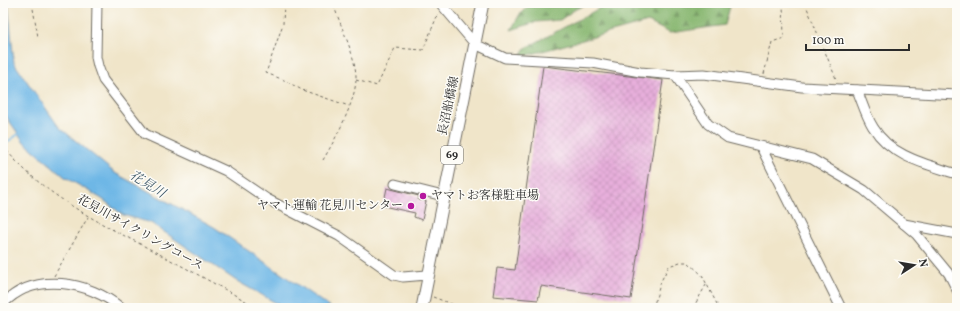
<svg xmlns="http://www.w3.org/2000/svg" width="960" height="311" font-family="Vollkorn,'Noto Serif JP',serif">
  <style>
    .forest { fill: url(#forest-firs); stroke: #58704c }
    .water { fill: #6eb7e6; stroke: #4c7188 }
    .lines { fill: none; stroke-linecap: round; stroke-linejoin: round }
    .stream { stroke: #6eb7e6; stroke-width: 2 }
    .building { fill: url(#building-cross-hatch) }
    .minor-casing { stroke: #706c62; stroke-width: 11 }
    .major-casing { stroke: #706c62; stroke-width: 13 }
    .path { stroke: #706c62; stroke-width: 1; stroke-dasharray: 3 3; stroke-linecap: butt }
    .minor { stroke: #fff; stroke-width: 9 }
    .major { stroke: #fff; stroke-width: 11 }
    .poi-dot { fill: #b5179e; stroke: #fdfcf7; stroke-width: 1.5 }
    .labels { text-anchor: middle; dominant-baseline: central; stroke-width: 3; stroke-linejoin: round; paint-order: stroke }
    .shield { fill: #fdfcf7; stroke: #6a6a68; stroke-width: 1 }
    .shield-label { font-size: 11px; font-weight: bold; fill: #2b2b2b }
    .street-label { font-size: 12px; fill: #2b2b2b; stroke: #fdfcf7 }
    .poi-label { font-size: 12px; fill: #2b2b2b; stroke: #fdfcf7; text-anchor: start }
    .water-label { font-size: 13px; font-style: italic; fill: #425c6c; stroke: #fdfcf7 }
  </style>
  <defs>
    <pattern id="forest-firs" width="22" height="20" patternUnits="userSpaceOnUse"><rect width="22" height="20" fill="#86b66e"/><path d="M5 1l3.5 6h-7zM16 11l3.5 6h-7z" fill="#6e945b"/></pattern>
    <pattern id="building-cross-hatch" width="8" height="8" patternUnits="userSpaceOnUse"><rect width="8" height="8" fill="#e7afdb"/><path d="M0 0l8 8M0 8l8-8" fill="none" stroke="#c697bc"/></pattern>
  </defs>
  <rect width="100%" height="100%" fill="#fdfcf7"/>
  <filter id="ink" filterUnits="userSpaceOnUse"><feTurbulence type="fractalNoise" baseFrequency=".025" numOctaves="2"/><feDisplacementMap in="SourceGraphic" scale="8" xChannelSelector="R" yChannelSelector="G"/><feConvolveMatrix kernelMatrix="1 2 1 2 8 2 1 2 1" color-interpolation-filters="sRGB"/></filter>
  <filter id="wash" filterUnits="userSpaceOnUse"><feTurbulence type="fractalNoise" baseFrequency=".012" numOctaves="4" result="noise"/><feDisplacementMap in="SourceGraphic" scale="16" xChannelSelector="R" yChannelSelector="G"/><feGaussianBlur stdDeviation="0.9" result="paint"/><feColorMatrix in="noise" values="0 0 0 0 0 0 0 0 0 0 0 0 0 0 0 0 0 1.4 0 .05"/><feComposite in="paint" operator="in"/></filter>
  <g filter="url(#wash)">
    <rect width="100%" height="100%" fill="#f0e5c9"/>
    <!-- forest -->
    <g class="forest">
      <path d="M531 3H589L574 10 560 20 536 22 511 30 520 14Z"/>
      <path d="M609 3H731L725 25 670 33 648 22 521 57 524 49Z"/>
    </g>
    <!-- water -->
    <path class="water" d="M3 3H8L14 63 59 127 115 173 214 227 331 308H285L235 280 151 223 123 215 102 199 65 177 24 142 3 112Z"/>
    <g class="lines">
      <!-- stream -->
      <path class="stream" d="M3 145 20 133"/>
    </g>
    <g id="blocks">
      <!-- building -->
      <g class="building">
        <path d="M543 66 663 80 631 299 541 286 538 300 493 296 497 268 515 270Z"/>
        <path d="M387 188 419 196 418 200 426 201 422 220 414 217 415 213 383 206Z"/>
      </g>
    </g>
  </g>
  <g filter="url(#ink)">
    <use href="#blocks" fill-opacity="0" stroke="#706c62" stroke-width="1"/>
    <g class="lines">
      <!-- minor casing -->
      <g class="minor-casing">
        <g id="minor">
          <path d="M97 3 96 57 98 66 103 80 145 134 226 171 267 199 339 236 394 275 403 277 427 275"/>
          <path d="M440 3 475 44 505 58 593 63 640 72 675 75 708 124 728 138 812 159 864 190 916 234 949 274 957 290"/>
          <path d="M675 75 704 74 802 87 957 95"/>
          <path d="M857 90C862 102 866 116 873 127 891 157 926 164 957 174"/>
          <path d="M761 147 841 308"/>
          <path d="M395 184 443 196"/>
          <path d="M904 224 957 234"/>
          <path d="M3 304C34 271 89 281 121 308"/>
        </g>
      </g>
      <!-- major casing -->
      <g class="major-casing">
        <path id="major" d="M422 308 483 3"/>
      </g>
      <!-- path -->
      <g class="path">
        <path d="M32 3 38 37"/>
        <path d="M284 3 283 24 266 73 284 80 302 90 349 106"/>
        <path d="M805 3 837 81"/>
        <path d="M764 74 772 42 784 38 783 3"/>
        <path d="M356 80 377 86 395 48 423 50 438 14"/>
        <path d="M3 146C40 193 94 220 146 247 184 267 221 287 258 308"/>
        <path d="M323 160C335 140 355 103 356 80 357 57 340 26 333 3"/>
        <path d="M54 276 88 217"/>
        <path d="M433 297 462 308"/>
        <path d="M653 308 661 281 669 266 680 262H688L702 275 719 308"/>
        <path d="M693 308 706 285"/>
      </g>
      <!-- minor -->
      <use href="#minor" class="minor"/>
      <!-- major -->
      <use href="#major" class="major"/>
    </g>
  </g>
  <!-- markers -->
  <g class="poi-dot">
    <circle cx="423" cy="196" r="4"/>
    <circle cx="411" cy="206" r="4"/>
  </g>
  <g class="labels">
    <!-- shield labels -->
    <rect class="shield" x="441" y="146" width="22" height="18" rx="3"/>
    <g class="shield-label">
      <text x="452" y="155">69</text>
    </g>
    <!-- street labels -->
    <g class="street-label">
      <text transform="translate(449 106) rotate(-78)">長沼船橋線</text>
      <text transform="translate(140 233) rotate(29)">花見川サイクリングコース</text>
    </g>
    <!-- poi labels -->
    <g class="poi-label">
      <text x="431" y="196">ヤマトお客様駐車場</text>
      <text x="403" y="206" text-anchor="end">ヤマト運輸 花見川センター</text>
    </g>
    <!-- water labels -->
    <g class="water-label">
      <text transform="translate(147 185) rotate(32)">花見川</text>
    </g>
  </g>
  <!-- margin -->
  <rect width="960" height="311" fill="none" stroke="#fdfcf7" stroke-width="16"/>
  <!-- north arrow -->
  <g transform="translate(914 265) rotate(78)" stroke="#fdfcf7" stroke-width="3" paint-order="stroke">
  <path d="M0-3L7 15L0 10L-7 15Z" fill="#2b2b2b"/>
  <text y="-6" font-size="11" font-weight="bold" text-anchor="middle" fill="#2b2b2b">N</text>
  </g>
  <!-- scale -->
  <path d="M806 44v6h103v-6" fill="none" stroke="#2b2b2b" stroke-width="2"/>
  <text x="812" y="44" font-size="12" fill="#2b2b2b" stroke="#fdfcf7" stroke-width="3" paint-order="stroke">100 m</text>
</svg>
